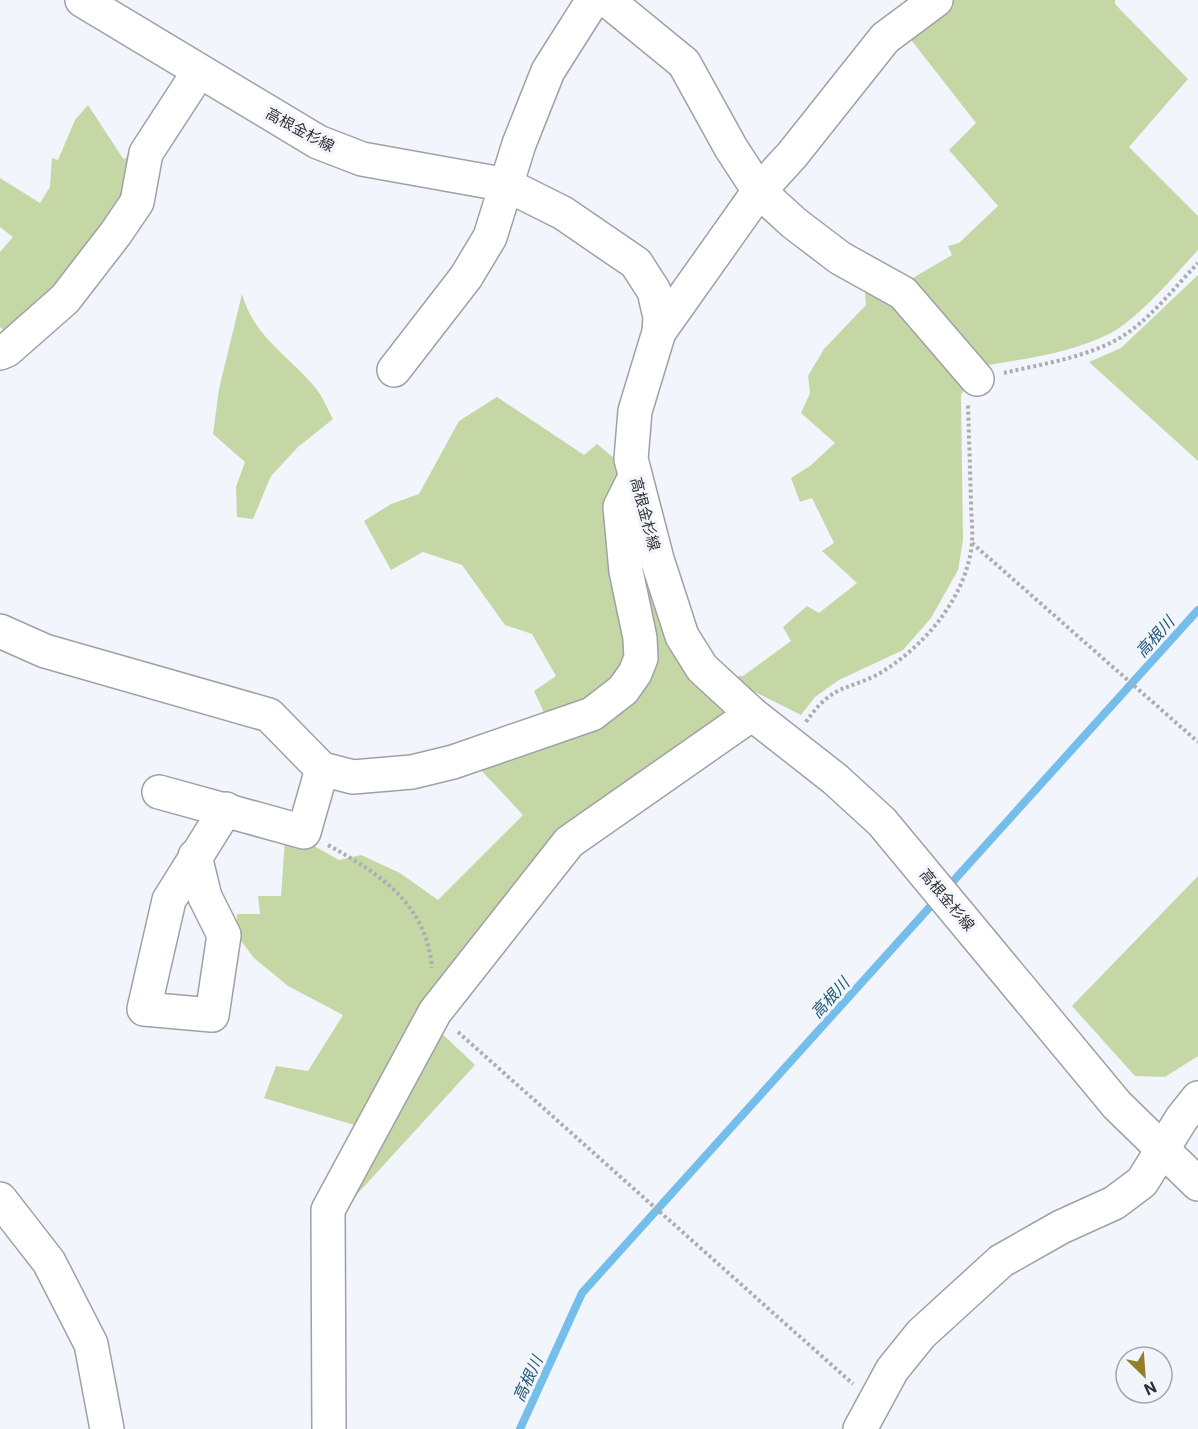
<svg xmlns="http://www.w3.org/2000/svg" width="1198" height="1429" font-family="Roboto,'Noto Sans JP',sans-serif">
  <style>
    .green { fill: #c5d7a5 }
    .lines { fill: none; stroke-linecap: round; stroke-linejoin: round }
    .stream { stroke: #75beeb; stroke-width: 8 }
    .minor-casing { stroke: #9fa1a6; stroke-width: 36 }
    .path { stroke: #abadb1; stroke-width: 4; stroke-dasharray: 3 3; stroke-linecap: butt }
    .minor { stroke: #fff; stroke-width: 33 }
    .labels { text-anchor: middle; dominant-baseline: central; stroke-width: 6; stroke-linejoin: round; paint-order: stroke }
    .street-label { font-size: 15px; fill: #2f3032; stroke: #f2f5fb }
    .water-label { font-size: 16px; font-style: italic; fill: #215877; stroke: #f2f5fb }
  </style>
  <rect width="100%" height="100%" fill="#f2f5fb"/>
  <!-- green -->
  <g class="green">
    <path d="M954 0H1115V4L1188 79 1129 147 1198 216V250C1175 275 1140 317 1111 333 1070 354 1022 359 977 367L961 395 963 540 958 570 931 618 903 650 839 680 815 697 801 715 725 677 743 676 791 641 783 627 807 606 819 613 857 583 822 551 834 543 812 498 800 502 791 478 810 466 835 443 801 413 810 393 808 376 824 349 866 305 865 293 872 285 911 279 952 255 948 246 959 243 998 206 949 150 976 123 905 32Z"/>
    <path d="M88 105 124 160 133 148V195L11 336 0 327V252L13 237 0 227V178L40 203 50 187 52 158 58 160 75 120Z"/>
    <path d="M1198 275V461L1089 362 1121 348Z"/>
    <path d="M242 294C254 337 287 354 314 386 322 395 327 408 333 419L298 447 271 476 253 519 237 517 236 487 245 462 213 434 219 389Z"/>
    <path d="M497 397 584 455 597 444 621 464 733 718 560 839 361 1127 264 1098 276 1066 308 1071 343 1015 288 986 254 958 236 934 237 914H260L258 896H281L285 840 314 846 339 860 361 855 400 873 438 900 523 815 479 768 555 736 534 691 556 676 532 634 505 625 462 565 423 552 391 570 364 521 391 504 419 494 459 421Z"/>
    <path d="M1198 876V1056L1165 1077 1135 1076 1072 1006Z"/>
    <path d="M437 1029 475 1065 339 1214Z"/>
  </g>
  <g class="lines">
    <!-- stream -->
    <g class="stream">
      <path d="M947 888 1198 610"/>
      <path d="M520 1429 582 1293 937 899"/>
    </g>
    <!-- minor casing -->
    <g class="minor-casing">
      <g id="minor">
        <path d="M82 0 318 142 362 159 507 185 563 213 636 263 654 291 660 317 659 332 635 411 631 459 657 559 682 636 702 668 752 714 835 779 882 822 1117 1105 1198 1184"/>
        <path d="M607 0 684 63 731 148 759 191 794 223 840 258 903 293 977 379"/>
        <path d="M659 332 759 191 792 155 885 38 936 0"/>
        <path d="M0 353 7 350 65 299 116 233 137 202 146 153 198 73"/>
        <path d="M394 370 466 277 490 237 519 144 548 71 593 0"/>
        <path d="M0 631 45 651 269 715 322 769 353 777 412 772 453 762 592 714 623 690 635 673 641 658 640 638 626 571 620 507 635 477"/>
        <path d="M159 792 304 832 322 769"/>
        <path d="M195 856 205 897 224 935 212 1015 144 1009 169 900 226 809"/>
        <path d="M0 1199 49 1262 91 1344 107 1429"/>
        <path d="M329 1429 328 1210 435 1012 569 842 752 714"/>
        <path d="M860 1429 892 1370 921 1334 1001 1261 1061 1227 1114 1203 1142 1182 1182 1118 1198 1098"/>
      </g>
    </g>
    <!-- path -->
    <g class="path">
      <path d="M1004 373C1041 364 1084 358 1118 339 1149 321 1174 288 1198 263"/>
      <path d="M972 543 1198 742"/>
      <path d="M806 722C835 679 853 692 888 668 929 641 967 594 972 543 973 529 971 515 971 501 970 469 969 437 968 405"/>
      <path d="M328 845C381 875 426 903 432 968"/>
      <path d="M458 1032 853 1384"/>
    </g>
    <!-- minor -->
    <use href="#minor" class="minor"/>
  </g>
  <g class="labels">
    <!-- street labels -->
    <g class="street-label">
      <text transform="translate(300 130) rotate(28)">高根金杉線</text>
      <text transform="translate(645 514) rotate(75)">高根金杉線</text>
      <text transform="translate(947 900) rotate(50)">高根金杉線</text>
    </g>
    <!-- water labels -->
    <g class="water-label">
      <text transform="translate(1155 637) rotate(-48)">高根川</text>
      <text transform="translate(830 998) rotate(-48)">高根川</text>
      <text transform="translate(528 1379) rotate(-65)">高根川</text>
    </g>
  </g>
  <!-- north arrow -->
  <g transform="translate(1144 1375) rotate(155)"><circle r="28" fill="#f2f5fb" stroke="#a4a6ab" stroke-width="1.5"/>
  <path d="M0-4.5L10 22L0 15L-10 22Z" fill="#927f26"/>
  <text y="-9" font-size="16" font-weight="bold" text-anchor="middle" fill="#2f3032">N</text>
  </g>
</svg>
